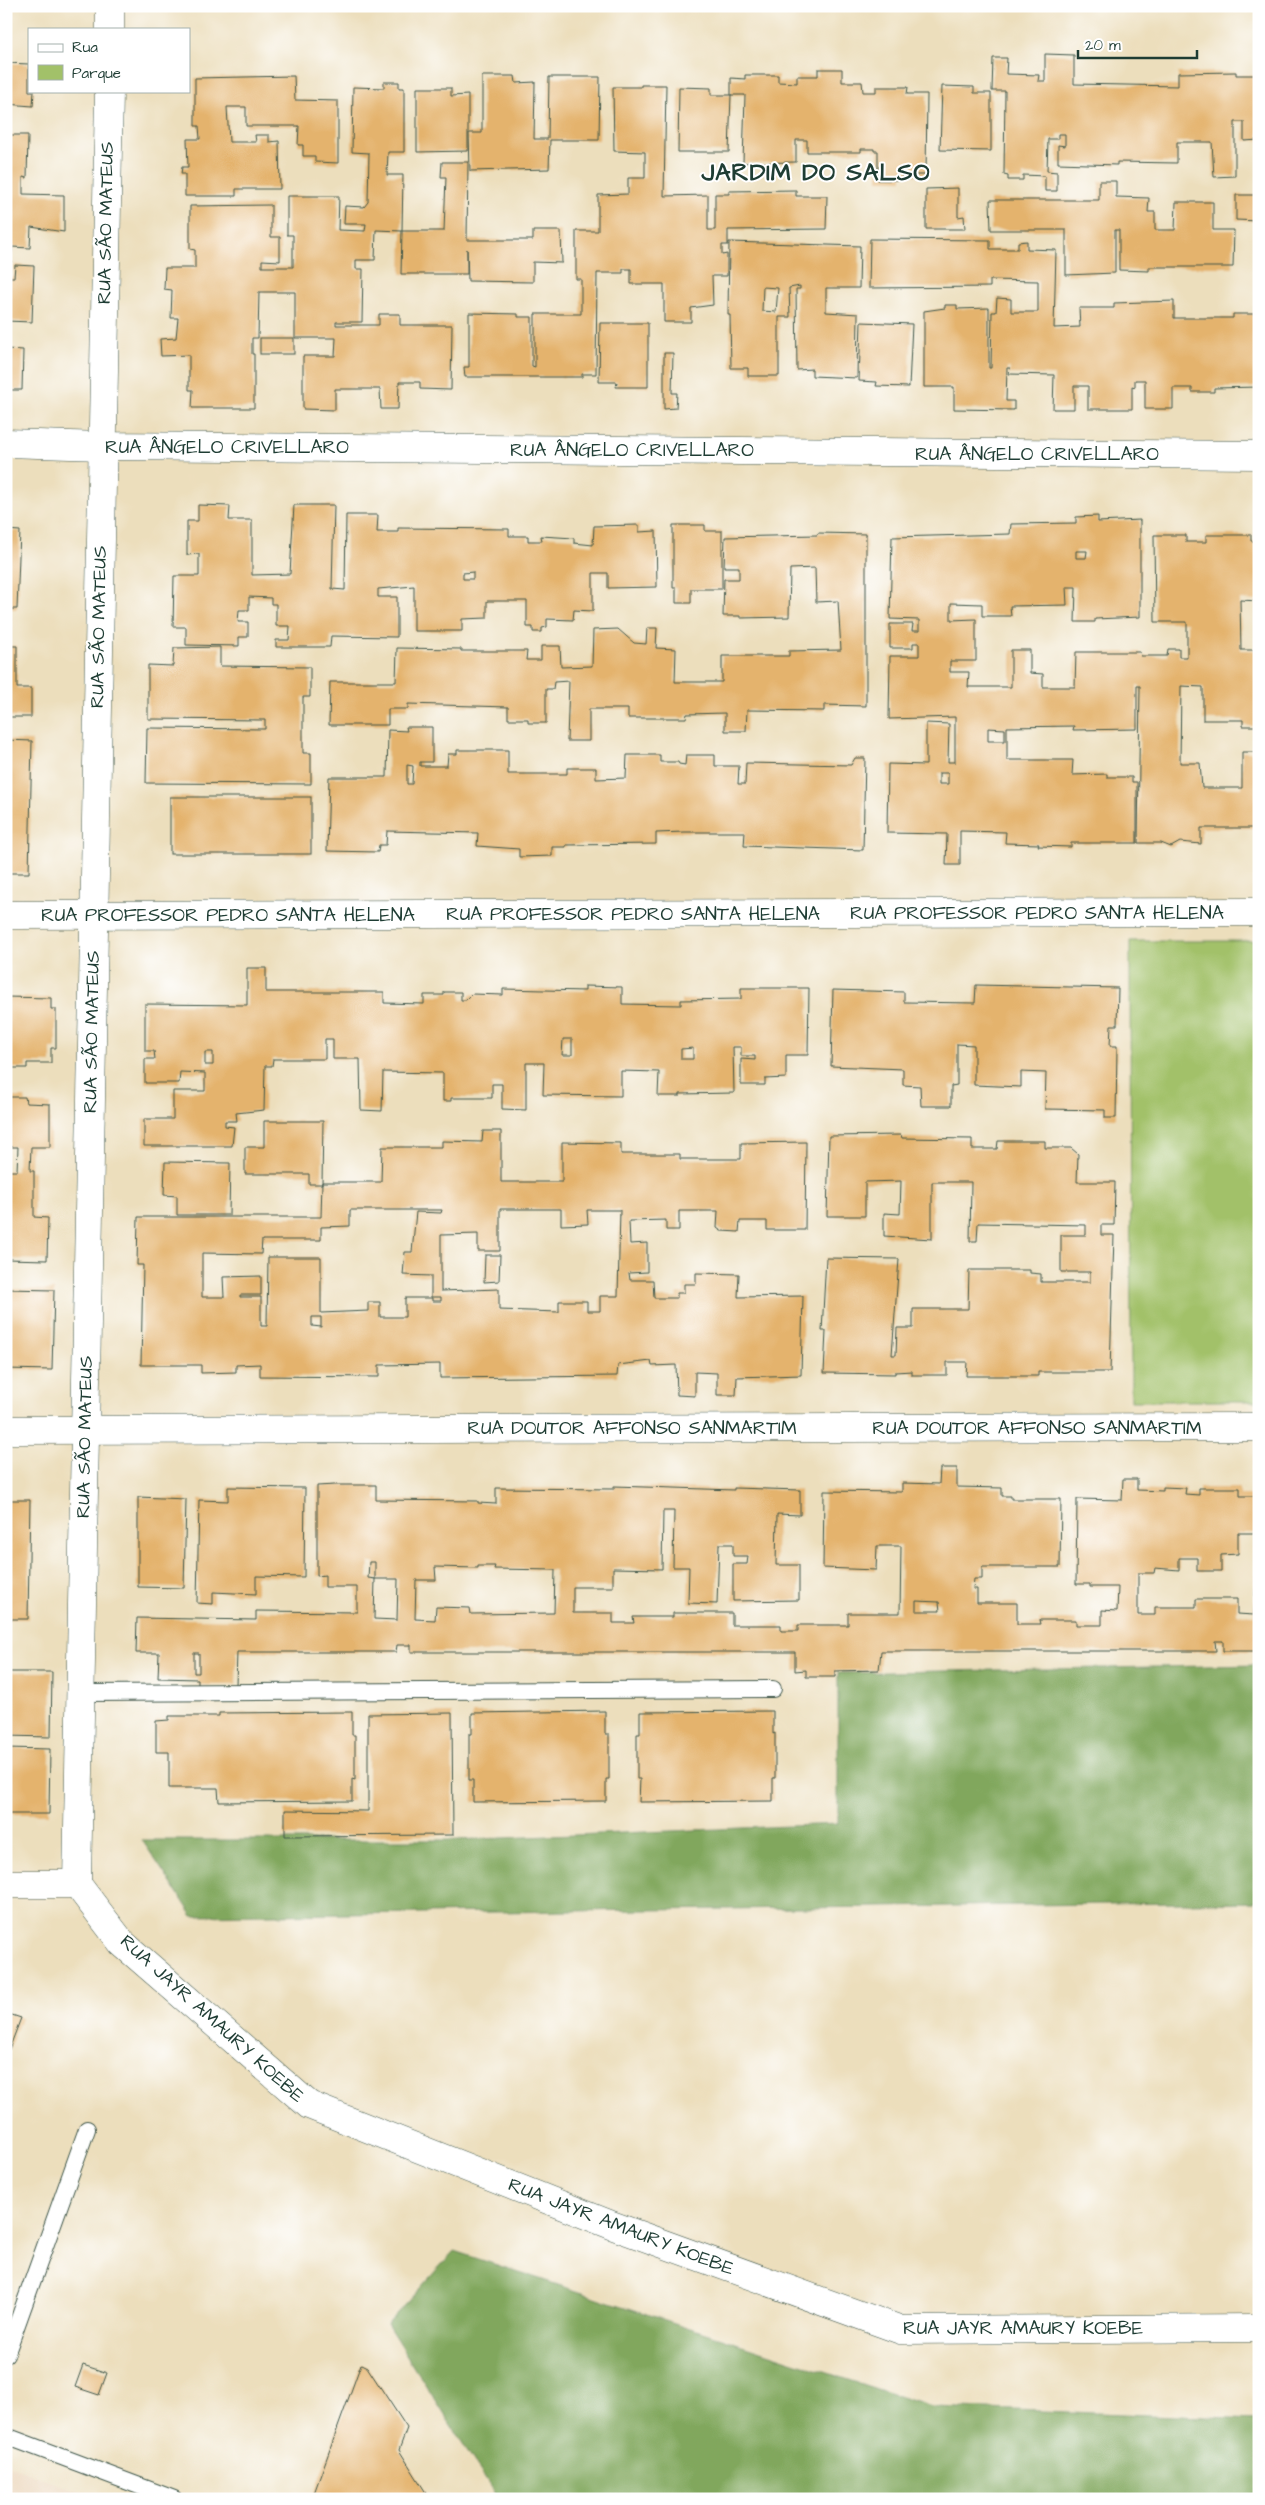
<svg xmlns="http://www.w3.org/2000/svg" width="1265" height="2505" font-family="'Architects Daughter',sans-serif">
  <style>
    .built { fill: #ead4b8 }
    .green { fill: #a2c169; stroke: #607f4e }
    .forest { fill: #81a75d; stroke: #507248 }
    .building { fill: #e4b36d; fill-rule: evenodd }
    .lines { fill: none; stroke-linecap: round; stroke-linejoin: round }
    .lane-casing { stroke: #3e5548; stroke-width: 18 }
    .street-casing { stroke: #3e5548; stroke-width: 29 }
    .secondary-casing { stroke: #3e5548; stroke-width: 29 }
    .lane { stroke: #fff; stroke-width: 16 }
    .street { stroke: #fff; stroke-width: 28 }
    .secondary { stroke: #fff; stroke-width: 28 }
    .labels { text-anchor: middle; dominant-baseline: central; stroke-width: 4; stroke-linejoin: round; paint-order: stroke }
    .street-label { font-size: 19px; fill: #1f3d34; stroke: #fff }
    .district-label { font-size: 24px; font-weight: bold; letter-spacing: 1px; fill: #1f3d34; stroke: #fff }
  </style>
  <rect width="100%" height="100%" fill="#fff"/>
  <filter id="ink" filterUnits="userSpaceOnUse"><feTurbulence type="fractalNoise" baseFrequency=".02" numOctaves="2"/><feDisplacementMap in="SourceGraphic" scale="10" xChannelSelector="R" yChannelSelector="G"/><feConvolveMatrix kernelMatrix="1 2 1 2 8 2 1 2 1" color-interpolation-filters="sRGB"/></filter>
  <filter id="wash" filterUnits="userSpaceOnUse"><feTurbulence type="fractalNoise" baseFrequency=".0096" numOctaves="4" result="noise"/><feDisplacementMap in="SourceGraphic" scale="20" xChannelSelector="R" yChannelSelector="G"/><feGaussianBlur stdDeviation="1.12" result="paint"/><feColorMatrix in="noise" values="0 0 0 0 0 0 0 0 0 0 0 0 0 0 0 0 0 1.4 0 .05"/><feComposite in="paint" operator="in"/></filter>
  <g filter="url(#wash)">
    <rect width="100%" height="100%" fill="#ecdebc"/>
    <!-- built -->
    <path class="built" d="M6 2464 101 2499H6Z"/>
    <!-- green -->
    <path class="green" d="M1130 941H1259V1401H1131Z"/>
    <!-- forest -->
    <g class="forest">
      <path d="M1259 1665V1902L193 1916 142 1840H454L838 1824V1673Z"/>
      <path d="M454 2251 932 2407 1259 2419V2499H498L387 2324Z"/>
    </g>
    <g id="blocks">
      <!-- building -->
      <g class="building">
        <path d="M1045 54 1074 55V84L1178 86V73L1236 72V75H1259V140L1244 141V122H1235V176L1214 177 1212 142H1177V163L1117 162V165L1058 163V145L1065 146V134H1058V139H1048L1047 171 1057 172V191H1045V176L1023 175V180H1008V176L1004 175 1005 91H992L993 58H1007L1006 74 1039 75 1038 81H1045Z"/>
        <path d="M6 63 29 64V91H34L33 106 6 104Z"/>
        <path d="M818 69H842V82H862L863 92H876V87H908L907 94H927L926 175H902V180H878V151H874V149H861V152H807V140H796V162L743 163 745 95H731V78L745 79V75H778V82L797 83V76H818Z"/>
        <path d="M294 76 295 100 338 101V163L315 162V156H303V145H298L299 126H246V107H227L229 142H256L255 135H269V142L279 141 280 189H236V196H185V174H181L182 167H188L187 139H200L199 126H195V78Z"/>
        <path d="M482 76H515L516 83 535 82 534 139H548L549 77H600L599 140H550L549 169 470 171 469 133H482Z"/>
        <path d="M384 82H399V88H404V152H388L387 175H403L402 231 376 230 375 260H356V269H363L362 322H336V325H379V314H400V325H452L451 390 420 389V382H399L398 409H381L380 389H335V410L303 409V356H335L336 338H295V292H259L258 338H252V354H254V408H192L193 390H189V355L161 356 160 339 176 338 178 318H171L172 290 164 289 165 268H195V250L190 249V206L271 205V237H280V261L262 260V267H293V235H287V196H339L338 230 365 231 366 224H344L345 206 364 207 368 202 369 153 352 152 353 87 384 88Z"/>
        <path d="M641 85H666L664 196 708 195V230H715V194H729V191L796 190V196H827L826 229 728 230V245H722V255L727 254V276H712L713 305 691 308V322H664V284H631V269H623V273H597L596 374H582V377H465L464 367H469V313L518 314V317H532V366L535 367V314H581V279H576V231H598V195L628 194V178H645V152L614 151 613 87H641Z"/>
        <path d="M942 86 974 87V93H991V151L940 150Z"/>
        <path d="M679 87 711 88V95H731L729 152H678Z"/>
        <path d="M417 88H451V96L468 95V151L417 152Z"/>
        <path d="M6 135H28L27 178 23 177V194L64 195V232L31 227 30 248 12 247 11 262H6Z"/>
        <path d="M442 162H468L467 240H533V231H561L562 263 533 262V282L468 281 467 249V274H401L402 231H444L446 177H441Z"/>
        <path d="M1099 181H1116V197L1149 198 1148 212H1155V230H1175L1176 202H1213V230H1234L1233 267H1149V271L1119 270V230H1115V273L1066 275V230H991L990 200H1099Z"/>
        <path d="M958 188V217L964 216 965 229H926V189Z"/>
        <path d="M1236 195H1259V221L1236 220Z"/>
        <path d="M870 239 990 240V249H1018V242L1027 241V249L1056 250 1054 328 1080 327 1079 308H1114V303L1174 301V318H1233V314H1259V387L1214 388V392H1192V388H1173V409H1145V380H1135V387L1132 386V409H1088V386H1074V409H1053L1054 375 1009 374 1010 368H1007L1006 401H1014V410L954 409V387H924V311L945 308V305H957V309L989 308V368H991L992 312H996L997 298 1011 299V312H1038V281L990 280V287L869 288Z"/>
        <path d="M729 242 860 246 859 288H826V312L858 314 857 378 812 376V369L797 370 796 289H800V286L789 288 790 317H779V376H748V368H731L730 315H728ZM763 287 778 288 776 312 762 311Z"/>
        <path d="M15 265 34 266 32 322 6 321V277H14Z"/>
        <path d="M861 322 912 324 909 387 876 386 877 382 859 381Z"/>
        <path d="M600 323H648V387H616L617 382H599Z"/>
        <rect x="260" y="338" width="34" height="16"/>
        <path d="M6 349 23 350 22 390H6Z"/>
        <path d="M664 353H673L672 393H677L676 408 664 409Z"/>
        <path d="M198 505 230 506 229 520H252V575L290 574 294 505H334L332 589 345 590 346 515H378L377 532H398V528L509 529V536H528V541H542L541 536 574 538V543L593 545 594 526 639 525V532L656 531 657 587 608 588V573H593V611L574 610 573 620 547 619V627L542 628V632H533V627H527V601H487V618L462 619V631H414V586L378 589V597H397V637L331 636 330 647H276V640H289L290 626H276V604H271V598L249 597V610H239L238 622H248V637H239V646L186 645V627H173L174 576H199V554L187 555V521H198ZM473 572V579H463V573Z"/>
        <path d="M1098 516V522L1140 520V617L1095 619V622H1075L1076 587H1066L1067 605 1010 606 1011 616H982V604L951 603V620L976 619V661H950V672H969L968 687H1011V650H1030V673L1043 674V687H1075L1076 652H1140L1141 656H1167L1168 649H1179V657H1187V622H1155L1154 535H1186V542H1206V535H1251V541H1259V601L1240 600 1241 650H1259L1258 726H1243V720H1203V687L1181 686 1180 763H1200L1202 788H1242V752H1259V828H1201V844L1180 842 1171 847 1161 843H1138L1140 686H1137V729L1073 730 1074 726 1007 727V760H1073L1072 775 1107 774V777H1132V782H1137V843H1071V847L1038 846 1039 844 1005 843 1006 832 960 831V865H946L947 834 887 833 888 764 926 765V723L949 724 948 762H955V717L889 719 890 656H919V643H913V648H890V624H913L912 631H919V620L890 619 892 537 1010 534 1011 524 1076 523V517ZM1076 551H1087L1086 558H1076ZM988 728 1005 729V741H988ZM939 773H948V784H939Z"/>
        <path d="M673 525H705V531H722V589H691V603H676V588H673Z"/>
        <path d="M6 530 20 531 17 609H6Z"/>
        <path d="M818 533 866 534V706L824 705V711L747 710 746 731H725V713L687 714 686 718H628V709H589V741H567L569 681 554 682 553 689H546V723H528V719H508V707L408 704V709H388V725H329L330 682H396L397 648 461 649V651H527L526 660H541V646H560L561 667 592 666 593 630 618 629 634 643 646 644 647 628H657L656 648 676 649 675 682H722V656H789V651L841 650 838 601 816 602 815 568 790 569 789 617 740 618V616H723L724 579H739V567H724L725 537 817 535Z"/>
        <path d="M6 646H17V688H31V717H6Z"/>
        <path d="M220 647V666L310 667V697H303V753H311V784L146 783 147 728 265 729V720L148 719V665L173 666 174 648Z"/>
        <path d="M406 727H432V762H420V766H447L448 754H457V750H508V774H567V768H596V779L626 778 627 755H660V762H678L679 764 685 765 686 755H715V766H739L738 784H745L746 763 851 765 855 758H865L863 850 744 846 745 832H684L656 833V844L566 845V847H552V856L519 857V849L477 846 478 833 387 831 386 845H379L378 852 327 851 329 777H387L388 730 407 731ZM407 765 413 766 412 784H407Z"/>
        <path d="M6 740 32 741 29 873H6Z"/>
        <rect x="170" y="797" width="141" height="57"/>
        <path d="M247 968H266V992H384V1003L424 1004V995H444V992H461V1000H466L472 994 503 995V989L585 991V986L622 987V1004L681 1005V1000L741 999V988H809L808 1055H786V1078L765 1079V1085H741V1059L755 1060V1056H741V1047H733L734 1093 680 1094V1096H658L659 1072 621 1071V1096L543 1095 544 1063H526V1110L502 1109V1084H492V1098H451V1101H443V1073L383 1072 382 1111 361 1110 360 1059H333V1039H325V1059H273L272 1066H265L264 1110 236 1113 237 1121H225V1126L234 1127 232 1146H144V1119H173V1091H205V1073L180 1072 179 1083H145V1059H155L154 1051H145V1004L247 1005ZM563 1039H572V1055H562ZM693 1048V1059H681V1049ZM205 1052H213V1065H205Z"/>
        <path d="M976 985 1118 988 1117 1025H1111L1110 1046H1117L1116 1118H1105V1110L1045 1109 1046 1073 1021 1072V1087L974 1085V1045L957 1044V1085L951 1086V1106H921L920 1086 903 1085V1069L831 1066 833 990 904 992V1002L975 1003Z"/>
        <path d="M6 997 51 998V1009H56V1048H51V1063H27V1068H6Z"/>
        <path d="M6 1097H25L26 1103 50 1104V1147H31L30 1171H34V1217L48 1218 47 1260 6 1259V1171H17L18 1147H6Z"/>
        <path d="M264 1121H323L322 1184H309V1174H245V1147H264Z"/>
        <path d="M483 1131H501V1182H562V1142L621 1143V1154H680V1159H741V1143L806 1142 805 1230H767V1221H740L739 1232 721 1231 717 1228 718 1211H679V1230H666V1220L629 1221 630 1244 647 1243V1272L629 1273 630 1280H653L654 1298H677V1293H684V1284H696V1273L739 1274 738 1297 803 1296 801 1375 737 1377 736 1395H717V1373L695 1372V1396L677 1395 676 1365 652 1366 651 1361 618 1365 617 1376 440 1378V1364L379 1365V1377L260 1376V1364L236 1365V1372L201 1373V1365H141L143 1265H137L138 1217H321L322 1182H381L382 1147H442V1141L482 1142ZM500 1209H561V1225L588 1224 587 1210H620L618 1296H600V1311H587V1301H559V1312L499 1310V1289L441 1291V1235L478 1234V1251H500ZM350 1210H442L441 1213 416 1212 412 1252H405L403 1275 431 1276V1297H441V1301H432V1298H405V1317H380V1302H368V1311L321 1313V1257H268L267 1326H261V1297H240V1295H261V1276L223 1277 224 1297H202V1253L261 1254 262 1240H321V1227L350 1226ZM312 1317H321V1327L312 1326Z"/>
        <path d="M901 1135 902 1138 972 1139V1149H997L998 1141H1045V1148H1071L1078 1154 1077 1182H1115L1114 1225H1101V1235H1114L1110 1372H1038V1376H966L967 1362H947V1375H912V1371L895 1372V1374L824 1373 826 1331H822L826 1258 899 1259 892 1355H896L897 1328H913V1309H968L969 1270H1030V1273L1041 1274V1282H1090V1272H1061V1235H1086V1225L978 1223 977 1241H970L971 1182H932V1239L884 1236V1213L900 1214 901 1181 865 1182V1216H827L829 1136Z"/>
        <path d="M165 1162 230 1163 229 1215H177V1196L164 1195Z"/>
        <path d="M485 1255H500L499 1281 484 1282Z"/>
        <path d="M6 1289 54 1290 52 1370 6 1369Z"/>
        <path d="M940 1468H957V1487L1002 1488V1496H1011V1499H1061L1060 1567H982V1579H974L973 1589H977V1603H1017V1624H1040L1039 1620H1076V1625H1102V1610L1117 1611 1118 1587H1090V1584H1076L1077 1499 1122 1500 1123 1479H1137V1490L1163 1491V1487L1186 1488 1185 1494 1199 1495V1488H1240V1496H1257L1256 1533H1238V1554L1221 1555V1571H1197V1558H1179V1570L1155 1568 1154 1573H1138V1615H1155V1607H1196V1599H1237V1614L1254 1615 1259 1522V1651H1223V1641H1215L1216 1651H881L879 1670 835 1671V1677H806V1670L795 1671V1652H411V1645H397L396 1652H237L236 1685H198V1679L158 1678 159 1653H136L137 1618 256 1620V1611L357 1612V1587H325V1575L317 1576V1486L335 1485H376V1500L478 1501V1503L496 1504V1488L614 1489V1486L734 1490V1488L800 1490V1515L777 1514 776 1565H799V1600L733 1601V1564H747L748 1556H733V1544H719L717 1604 688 1603 689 1567H673L674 1511H663L662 1569 613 1568V1587H573V1613H613V1623H634L633 1617H673V1613H732V1625H781V1631H798V1625H848V1613H900L901 1546H877L876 1570 823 1568 824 1491 902 1492V1483L939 1484ZM369 1562H375V1579H398L397 1620 374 1619 375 1579 368 1578ZM478 1566H495L494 1569 555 1570 554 1613 471 1614 470 1608 436 1607 435 1620 415 1619 416 1580H436L435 1567 478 1568ZM916 1601 939 1602 940 1611H916ZM194 1653H199V1673H194Z"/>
        <path d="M228 1487 305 1488 304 1577 256 1576V1594L213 1592V1604L197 1603 199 1500 228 1501Z"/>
        <path d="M138 1497 186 1499 184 1588 138 1587Z"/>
        <path d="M6 1500H30L28 1619H6Z"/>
        <path d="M6 1672H52L51 1737 6 1736Z"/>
        <path d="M605 1711V1734H609V1779H606V1801L473 1802V1780H469V1734H472V1713Z"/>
        <path d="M773 1711V1734L775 1733V1778H773V1801L639 1802 640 1779H637V1734H640V1712Z"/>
        <path d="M352 1712V1735H355V1780L352 1779V1801L219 1802 218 1788H169V1752H156V1721L169 1720V1716H219V1713Z"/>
        <path d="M452 1713 453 1835 285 1836V1810L368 1811V1714Z"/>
        <path d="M6 1748 50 1749 49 1814H6Z"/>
        <path d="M6 2013 21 2018 6 2057Z"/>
        <path d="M361 2364 367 2367 407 2428 399 2450 430 2499H320L313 2496Z"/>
        <path d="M83 2365 107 2373 99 2395 75 2387Z"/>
      </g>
    </g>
  </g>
  <g filter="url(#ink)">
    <use href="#blocks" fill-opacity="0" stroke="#3e5548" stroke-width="1"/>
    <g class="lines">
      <!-- lane casing -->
      <g class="lane-casing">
        <g id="lane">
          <path d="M81 1693 773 1689"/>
          <path d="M6 2355 87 2129"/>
          <path d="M6 2436 174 2499"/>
        </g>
      </g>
      <!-- street casing -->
      <g class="street-casing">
        <g id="street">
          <path d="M110 29V6"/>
          <path d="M6 1430 1259 1427"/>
          <path d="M6 1884H77"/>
          <path d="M77 1884 109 91"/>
          <path d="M77 1884 122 1943 309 2105 614 2226 901 2330 1259 2328"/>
        </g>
      </g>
      <!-- secondary casing -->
      <g class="secondary-casing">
        <g id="secondary">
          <path d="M6 443 102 446 1259 455"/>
          <path d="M6 915 1259 912"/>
        </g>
      </g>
      <!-- lane -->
      <use href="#lane" class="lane"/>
      <!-- street -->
      <use href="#street" class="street"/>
      <!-- secondary -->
      <use href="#secondary" class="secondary"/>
    </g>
  </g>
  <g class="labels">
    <!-- street labels -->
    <g class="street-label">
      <text transform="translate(106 223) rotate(-89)">RUA SÃO MATEUS</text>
      <text x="227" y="447">RUA ÂNGELO CRIVELLARO</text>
      <text x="632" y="450">RUA ÂNGELO CRIVELLARO</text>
      <text x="1037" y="454">RUA ÂNGELO CRIVELLARO</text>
      <text transform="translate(99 627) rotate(-89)">RUA SÃO MATEUS</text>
      <text x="1037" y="913">RUA PROFESSOR PEDRO SANTA HELENA</text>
      <text x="633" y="914">RUA PROFESSOR PEDRO SANTA HELENA</text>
      <text x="228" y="915">RUA PROFESSOR PEDRO SANTA HELENA</text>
      <text transform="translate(92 1032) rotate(-89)">RUA SÃO MATEUS</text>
      <text x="632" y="1428">RUA DOUTOR AFFONSO SANMARTIM</text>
      <text x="1037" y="1428">RUA DOUTOR AFFONSO SANMARTIM</text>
      <text transform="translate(85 1437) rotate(-89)">RUA SÃO MATEUS</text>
      <text transform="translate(212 2019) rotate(42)">RUA JAYR AMAURY KOEBE</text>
      <text transform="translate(621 2227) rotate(21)">RUA JAYR AMAURY KOEBE</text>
      <text x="1023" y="2328">RUA JAYR AMAURY KOEBE</text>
    </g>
    <!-- district labels -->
    <g class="district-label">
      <text x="816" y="173">JARDIM DO SALSO</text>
    </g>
  </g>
  <!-- margin -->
  <rect width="1265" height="2505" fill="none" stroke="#fff" stroke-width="25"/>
  <!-- legend -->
  <rect x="28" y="28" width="162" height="65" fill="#ffffff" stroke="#a5b1ae"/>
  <rect x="38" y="44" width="25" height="8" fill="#ffffff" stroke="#a5b1ae"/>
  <text x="72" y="52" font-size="15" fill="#1f3d34">Rua</text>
  <rect x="38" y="65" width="25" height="15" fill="#a2c169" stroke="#a5b1ae"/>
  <text x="72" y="78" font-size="15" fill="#1f3d34">Parque</text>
  <!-- scale -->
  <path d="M1078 50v8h119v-8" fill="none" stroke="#1f3d34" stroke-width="2.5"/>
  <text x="1085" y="50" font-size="15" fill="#1f3d34" stroke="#ffffff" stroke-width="4" paint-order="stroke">20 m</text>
</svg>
